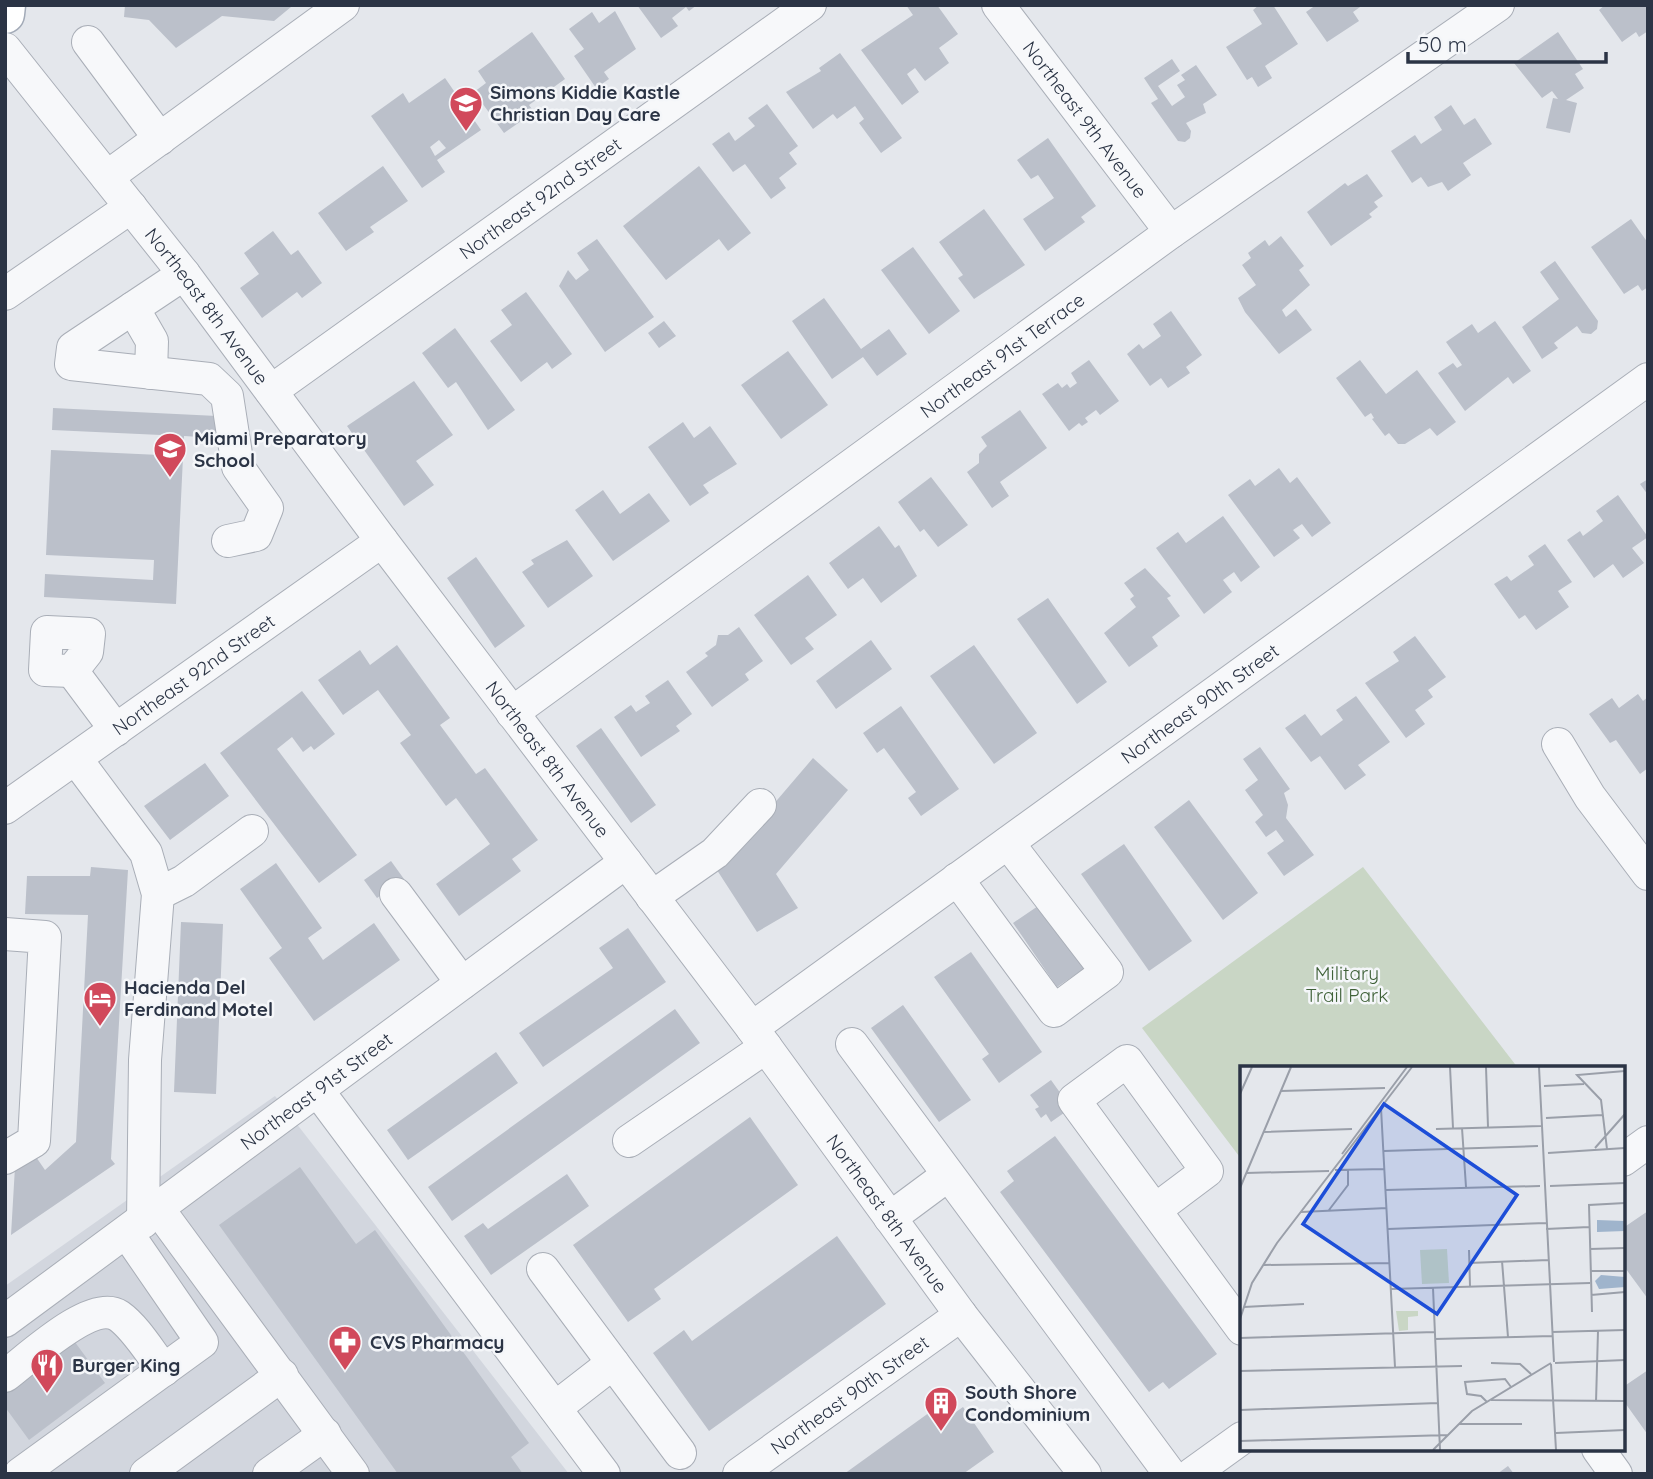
<svg xmlns="http://www.w3.org/2000/svg" width="1653" height="1479" font-family="Quicksand,sans-serif">
  <rect width="100%" height="100%" fill="#e4e7ec"/>
  <path fill="#d2d6de" d="M275 1096 569 1474H5V1286Z"/>
  <path fill="#c9d6c5" d="M1363 867 1518 1068H1242V1160L1142 1028Z"/>
  <path fill="#bbc0ca" fill-rule="evenodd" d="M125 5H289L291 7 274 21 222 16 176 48 149 20 124 17Z
    M637 5H697L689 11 686 7 672 18 678 26 661 38Z
    M906 5H937L958 34 939 48 949 63 925 81 915 68 907 74 919 92 902 105 861 50 913 15Z
    M1259 5H1273L1298 44 1265 66 1272 78 1258 87 1252 77 1247 80 1226 47 1262 24 1253 10Z
    M1316 5H1363L1353 12 1359 21 1327 42 1306 12Z
    M1605 5H1648V31L1639 37 1636 32 1622 42 1599 10Z
    M615 11 636 49 604 72 609 79 596 88 574 56 584 49 569 29 592 12 599 23Z
    M532 32 565 79 529 105 534 112 504 133 474 92 486 83 478 71Z
    M1558 32 1583 69 1575 74 1584 88 1566 100 1577 103 1570 133 1546 128 1553 98 1558 99 1552 91 1542 98 1514 63Z
    M840 53 902 138 881 153 859 123 864 119 855 106 837 119 833 114 813 129 786 92 821 71 819 68Z
    M1172 59 1180 71 1158 86 1172 106 1185 97 1177 85 1185 80 1181 75 1196 65 1217 95 1203 104 1206 113 1186 123 1191 131 1190 138 1185 142 1178 141 1151 103 1158 99 1144 78Z
    M445 78 481 130 437 160 445 172 422 188 371 116 403 93 409 103ZM439 140 446 148 435 156 430 147Z
    M767 104 798 146 789 153 797 164 779 178 786 188 771 199 745 164 733 172 712 144 729 132 735 141 755 126 748 118Z
    M1451 105 1464 125 1475 118 1492 144 1463 163 1471 175 1448 191 1442 182 1428 187 1421 177 1412 183 1391 151 1415 135 1421 144 1442 130 1434 117Z
    M1048 138 1096 206 1081 217 1085 222 1045 251 1023 219 1054 198 1038 175 1031 179 1017 160Z
    M383 166 408 201 370 227 374 232 346 251 318 213Z
    M699 166 751 233 728 251 719 239 666 280 623 226Z
    M1367 174 1383 196 1374 202 1378 207 1369 214 1372 217 1331 246 1307 212 1345 183 1348 186Z
    M984 209 1025 265 974 299 958 278 963 275 939 242Z
    M1631 219 1648 243V287L1642 291 1638 285 1624 294 1591 247Z
    M273 231 291 255 298 250 322 283 302 298 297 292 262 318 240 288 259 274 244 253Z
    M1281 236 1304 266 1299 270 1310 285 1282 310 1286 317 1296 309 1312 330 1279 354 1245 312 1238 298 1256 285 1242 265 1251 258 1248 253 1265 240 1269 246Z
    M597 239 654 317 605 352 559 286 568 270 576 280 589 270 577 253Z
    M913 247 960 311 929 334 881 270Z
    M1555 261 1598 321 1597 329 1591 334 1582 333 1577 326 1554 343 1558 348 1542 359 1522 327 1559 299 1540 272Z
    M526 292 572 354 552 369 547 362 521 382 490 341 512 325 501 310Z
    M824 298 861 349 889 329 907 354 877 376 863 357 832 379 792 321Z
    M1171 311 1202 355 1186 367 1190 373 1168 388 1161 378 1150 386 1127 354 1139 344 1143 349 1161 336 1153 324Z
    M664 321 676 336 659 348 648 333Z
    M1495 321 1531 371 1513 384 1508 377 1465 411 1438 373 1453 363 1457 368 1462 365 1446 342 1472 324 1478 333Z
    M455 328 515 410 488 430 456 382 448 388 422 353Z
    M788 351 828 405 781 439 741 385Z
    M1089 360 1119 401 1100 415 1096 410 1085 418 1088 422 1082 426 1079 423 1069 431 1042 394 1058 383 1062 388 1067 384 1070 388 1077 383 1071 373Z
    M1360 360 1386 394 1417 370 1456 422 1437 436 1430 428 1405 444H1398L1389 433 1385 436 1372 419 1374 418 1371 413 1365 417 1336 378Z
    M414 381 453 435 416 461 434 485 404 506 347 426Z
    M53 408 217 416 216 438 184 436 176 604 44 597 45 574 153 580 154 560 46 555 51 450 160 455 161 435 52 430Z
    M1020 410 1047 448 1000 482 1009 496 992 508 967 472 979 463V454L987 446 981 437Z
    M683 422 694 438 710 426 737 464 703 485 709 493 690 506 648 447Z
    M1279 468 1290 483 1297 477 1331 523 1312 537 1302 524 1293 530 1300 538 1274 557 1228 495 1250 479 1255 486Z
    M931 477 968 525 938 547 924 529 920 532 898 502Z
    M1648 479V495L1640 484Z
    M603 490 620 514 649 493 670 521 613 561 575 510Z
    M1618 495 1648 537 1632 548 1644 563 1623 578 1613 564 1594 578 1567 540 1580 531 1583 536 1603 521 1596 511Z
    M1223 516 1260 567 1241 582 1234 572 1223 580 1232 592 1204 614 1156 548 1178 532 1186 543Z
    M879 526 895 548 899 545 917 576 881 603 863 578 848 589 829 563Z
    M567 540 593 576 548 608 522 572 534 564 531 560Z
    M1545 544 1572 582 1558 591 1569 607 1536 630 1525 615 1519 619 1494 584 1507 576 1511 581 1534 565 1528 556Z
    M476 557 525 626 495 648 447 578Z
    M1145 568 1171 596 1167 598 1180 616 1152 637 1158 646 1129 667 1104 633 1136 607 1130 599 1134 596 1124 583Z
    M808 575 837 615 805 638 814 649 791 665 754 615Z
    M1048 598 1107 682 1077 704 1017 619Z
    M739 627 763 661 745 674 749 680 712 707 686 672 708 656 705 653 716 645 718 635H728Z
    M1415 636 1446 677 1428 690 1433 697 1415 710 1425 724 1406 738 1365 683 1399 661 1393 652Z
    M871 640 892 669 836 709 816 681Z
    M397 645 450 718 440 725 476 774 485 768 538 840 512 859 521 871 459 916 436 884 490 844 456 798 446 806 400 743 411 735 378 690 343 715 318 680 360 650 370 665Z
    M974 645 1037 733 994 764 930 676Z
    M668 680 692 714 676 726 680 731 641 757 614 717 631 705 636 712 650 703 645 696Z
    M302 691 335 734 314 750 311 746 303 752 292 737 277 749 357 855 319 883 220 753Z
    M1638 694 1643 701 1648 697V768L1640 774 1616 740 1610 743 1589 714 1612 698 1619 708Z
    M1356 696 1390 742 1358 765 1366 775 1345 790 1320 756 1311 762 1285 728 1305 714 1321 736 1343 720 1336 710Z
    M901 706 959 789 921 816 908 798 916 792 884 748 877 753 863 733Z
    M601 728 656 805 631 823 576 746Z
    M1260 747 1290 789 1284 793 1288 805 1286 818 1314 855 1284 876 1267 853 1284 841 1276 830 1266 837 1255 822 1263 815 1245 790 1258 780 1243 759Z
    M813 758 848 790 776 874 798 908 757 932 715 867 731 854Z
    M205 763 229 796 170 840 144 806Z
    M1189 800 1258 893 1223 920 1154 827Z
    M1124 844 1192 941 1149 971 1081 874Z
    M391 861 404 879 377 898 364 880Z
    M276 863 322 928 308 938 323 960 374 923 400 960 314 1021 269 958 282 948 240 889Z
    M91 867 128 870 111 1159 115 1164 11 1235 15 1167 34 1154 45 1170 76 1142 88 915 25 914 27 876H90Z
    M1041 904 1085 968 1057 987 1013 923Z
    M181 922 223 924 216 1094 174 1092Z
    M628 928 666 982 543 1067 519 1033 613 968 599 948Z
    M971 952 1042 1052 999 1083 982 1059 989 1054 934 977Z
    M903 1005 971 1100 939 1122 871 1028Z
    M675 1009 700 1043 452 1221 428 1187Z
    M496 1052 518 1083 408 1160 387 1130Z
    M1051 1080 1071 1108 1051 1122 1046 1114 1041 1118 1035 1109 1039 1107 1030 1095Z
    M750 1117 798 1185 654 1289 661 1299 628 1322 573 1245Z
    M1055 1136 1217 1354 1169 1389 1163 1382 1149 1392 1000 1192 1014 1181 1007 1171Z
    M300 1167 356 1244 375 1230 529 1443 511 1457 523 1474H398L219 1225Z
    M567 1174 589 1206 491 1275 464 1236 483 1223 488 1229Z
    M1648 1211V1299L1623 1265V1228Z
    M837 1236 886 1304 709 1431 653 1353 684 1330 692 1341Z
    M69 1334 105 1383 29 1440 5 1407V1381Z
    M1648 1370V1435L1623 1400V1387Z
    M944 1402 953 1414 963 1407 994 1452 963 1474H844Z
    M1508 1466 1514 1474H1497Z"/>
  <g fill="none" stroke-linecap="round" stroke-linejoin="round">
    <defs>
      <g id="minor">
        <path id="s1" d="M998 5 1171 232"/>
        <path d="M88 42 160 139"/>
        <path id="s2" d="M5 49 184 274 382 541 752 1028 961 1315 1085 1474"/>
        <path d="M107 177 343 5"/>
        <path d="M184 274 73 348 71 364 209 379 227 396 238 467 267 508 256 535 228 541"/>
        <path d="M5 294 131 207"/>
        <path d="M133 308 152 341 151 373"/>
        <path id="s3" d="M271 391 810 5"/>
        <path d="M47 632 89 634 87 652 72 671 45 670Z"/>
        <path d="M72 671 116 730"/>
        <path id="s4" d="M512 713 1171 232 1498 5"/>
        <path d="M1558 744 1590 797 1648 874"/>
        <path d="M76 759 146 853 158 894 145 1060 143 1222"/>
        <path id="s5" d="M5 808 382 541"/>
        <path d="M957 879 1054 1011 1107 972 1008 843"/>
        <path d="M158 894 184 881 252 831"/>
        <path d="M396 894 462 983"/>
        <path d="M652 897 715 853 760 805"/>
        <path d="M5 934 45 937 34 1141 5 1158"/>
        <path id="s6" d="M752 1028 1648 379"/>
        <path d="M852 1044 1170 1474"/>
        <path d="M318 1091 604 1474"/>
        <path d="M629 1141 766 1047"/>
        <path d="M1623 1160 1648 1142"/>
        <path d="M159 1210 353 1474"/>
        <path d="M1155 1210 1207 1171 1127 1061 1074 1100 1242 1329"/>
        <path d="M890 1218 948 1175"/>
        <path d="M543 1269 680 1453"/>
        <path id="s7" d="M5 1321 626 862"/>
        <path d="M5 1376C28 1359 92 1298 119 1316 136 1328 151 1354 164 1370"/>
        <path d="M555 1408 613 1363"/>
        <path d="M1598 1449 1616 1474"/>
        <path d="M20 1474 202 1342 127 1233"/>
        <path d="M146 1474 282 1375"/>
        <path d="M269 1474 325 1434"/>
        <path id="s8" d="M739 1474 961 1315"/>
        <path d="M1192 1474 1242 1438"/>
      </g>
      <path id="major" d="M5 14 6 5"/>
    </defs>
    <use href="#minor" stroke="#a9aeb7" stroke-width="34"/>
    <use href="#major" stroke="#a3abb8" stroke-width="41"/>
    <use href="#minor" stroke="#f7f8fa" stroke-width="32"/>
    <use href="#major" stroke="#fff" stroke-width="38"/>
  </g>
  <defs>
    <symbol id="school-pin" viewBox="-11 -11 22 30"><path d="M0 17L-7.5 6A9.5 9.5 0 1 1 7.5 6Z" fill="#d1495b" stroke="#f4f6f9"/><path d="M0-5L7-2L0 1L-7-2ZM-4 1L0 2.5L4 1V4Q0 6-4 4Z" fill="#fff"/></symbol>
    <symbol id="hotel-pin" viewBox="-11 -11 22 30"><path d="M0 17L-7.5 6A9.5 9.5 0 1 1 7.5 6Z" fill="#d1495b" stroke="#f4f6f9"/><path d="M-6-4.5h1.5V1H6V5H4.5V3h-9V5H-6ZM-4 0a1.8 1.8 0 1 1 3.6 0ZM.5 0V-2.5h3Q6-2.5 6 0Z" fill="#fff"/></symbol>
    <symbol id="pharmacy-pin" viewBox="-11 -11 22 30"><path d="M0 17L-7.5 6A9.5 9.5 0 1 1 7.5 6Z" fill="#d1495b" stroke="#f4f6f9"/><path d="M-2-6h4v4h4v4h-4v4h-4v-4h-4v-4h4Z" fill="#fff"/></symbol>
    <symbol id="restaurant-pin" viewBox="-11 -11 22 30"><path d="M0 17L-7.5 6A9.5 9.5 0 1 1 7.5 6Z" fill="#d1495b" stroke="#f4f6f9"/><path d="M-5-6h1v4h1v-4h1v4h1v-4h1v5L-1.5 .5V6h-2V.5L-5-1ZM5-6V6H3V1.5H1.5Q1.5-4 5-6Z" fill="#fff"/></symbol>
    <symbol id="building-pin" viewBox="-11 -11 22 30"><path d="M0 17L-7.5 6A9.5 9.5 0 1 1 7.5 6Z" fill="#d1495b" stroke="#f4f6f9"/><path d="M-4-6H4V6H1V3H-1V6H-4ZM-2.5-4.3h1.7v1.8h-1.7ZM.8-4.3h1.7v1.8H.8ZM-2.5-1h1.7V.8h-1.7ZM.8-1h1.7V.8H.8Z" fill="#fff"/></symbol>
  </defs>
  <g fill-rule="evenodd">
    <use href="#school-pin" x="447" y="84" width="38" height="52"/>
    <use href="#school-pin" x="151" y="430" width="38" height="52"/>
    <use href="#hotel-pin" x="81" y="979" width="38" height="52"/>
    <use href="#pharmacy-pin" x="326" y="1323" width="38" height="52"/>
    <use href="#restaurant-pin" x="28" y="1346" width="38" height="52"/>
    <use href="#building-pin" x="922" y="1384" width="38" height="52"/>
  </g>
  <g text-anchor="middle" dominant-baseline="central" stroke-width="5" stroke-linejoin="round" paint-order="stroke">
    <g font-size="19" font-weight="bold" fill="#2b3445" stroke="#f4f6f9" text-anchor="start">
      <text x="490" y="92">Simons Kiddie Kastle<tspan x="490" dy="22">Christian Day Care</tspan></text>
      <text x="194" y="438">Miami Preparatory<tspan x="194" dy="22">School</tspan></text>
      <text x="124" y="987">Hacienda Del<tspan x="124" dy="22">Ferdinand Motel</tspan></text>
      <text x="370" y="1342">CVS Pharmacy</text>
      <text x="72" y="1365">Burger King</text>
      <text x="965" y="1392">South Shore<tspan x="965" dy="22">Condominium</tspan></text>
    </g>
    <g font-size="19" fill="#2b3445" stroke="#f4f6f9">
      <text stroke="none"><textPath href="#s1" startOffset="144">Northeast 9th Avenue</textPath></text>
      <text stroke="none"><textPath href="#s3" startOffset="331">Northeast 92nd Street</textPath></text>
      <text stroke="none"><textPath href="#s2" startOffset="327">Northeast 8th Avenue</textPath></text>
      <text stroke="none"><textPath href="#s4" startOffset="607">Northeast 91st Terrace</textPath></text>
      <text stroke="none"><textPath href="#s5" startOffset="231">Northeast 92nd Street</textPath></text>
      <text stroke="none"><textPath href="#s6" startOffset="553">Northeast 90th Street</textPath></text>
      <text stroke="none"><textPath href="#s2" startOffset="894">Northeast 8th Avenue</textPath></text>
      <text stroke="none"><textPath href="#s7" startOffset="387">Northeast 91st Street</textPath></text>
      <text stroke="none"><textPath href="#s2" startOffset="1461">Northeast 8th Avenue</textPath></text>
      <text stroke="none"><textPath href="#s8" startOffset="136">Northeast 90th Street</textPath></text>
    </g>
    <g font-size="19" fill="#3f6138" stroke="#f4f6f9">
      <text x="1347" y="973">Military<tspan x="1347" dy="22">Trail Park</tspan></text>
    </g>
  </g>
  <g transform="translate(1240 1066)">
    <rect width="385" height="385" fill="#e4e7ec"/>
    <path d="M207 183 209 217 182 218 180 184ZM156 245H178V250L168 251V264L159 265Z" fill="#c9d6c5"/>
    <path d="M357 154 385 155V165L357 166ZM361 209 385 211V221L359 223 355 215Z" fill="#9fb4cc"/>
    <path fill="none" stroke="#9a9fa9" stroke-width="2" d="M210 1 213 62M246 1 248 61M299 1 314 296M304 20 344 18M41 25 145 22M0 28 12 1M141 42 155 301M306 52 362 49M222 62 226 121M196 63 301 60M23 66 112 63M355 82 385 48M367 83 361 34 337 9 385 5M144 85 298 80M308 87 385 82M102 88 167 1M95 104 145 103M6 107 89 105M310 120 385 117M0 122 51 1M146 124 300 120M89 144 108 119V104M61 146 147 142M148 163 306 157M306 163 349 161M350 183 385 182M229 184 230 220M262 195 268 271M229 197 308 194M24 199 150 197M350 205H385M193 222 200 384M151 223 350 217M351 229 385 226M4 241 64 238M352 246 349 139 385 137M0 253 12 217 37 177 172 1M312 266 385 264M0 272 195 266M195 273 312 270M251 297 280 298 291 308M315 297 385 294M311 298 316 384M0 305 222 300M251 334 385 335M247 336 241 330 227 328 225 316 265 313 271 321M356 336 358 265M0 344 198 337M219 358H282M316 367 385 364M0 375 208 369M193 384 232 345 311 297"/>
    <path fill="#1d4ed8" fill-opacity="0.15" stroke="#1d4ed8" stroke-width="3.5" d="M144 38 277 129 197 248 63 158Z"/>
    <rect width="385" height="385" fill="none" stroke="#2b3445" stroke-width="3.5"/>
  </g>
  <rect width="1653" height="1479" fill="none" stroke="#2b3445" stroke-width="14"/>
  <path d="M1408 52v10h198v-10" fill="none" stroke="#2b3445" stroke-width="3.5"/>
  <text x="1418" y="52" font-size="21" fill="#2b3445" stroke="#f4f6f9" stroke-width="5" paint-order="stroke">50 m</text>
</svg>
